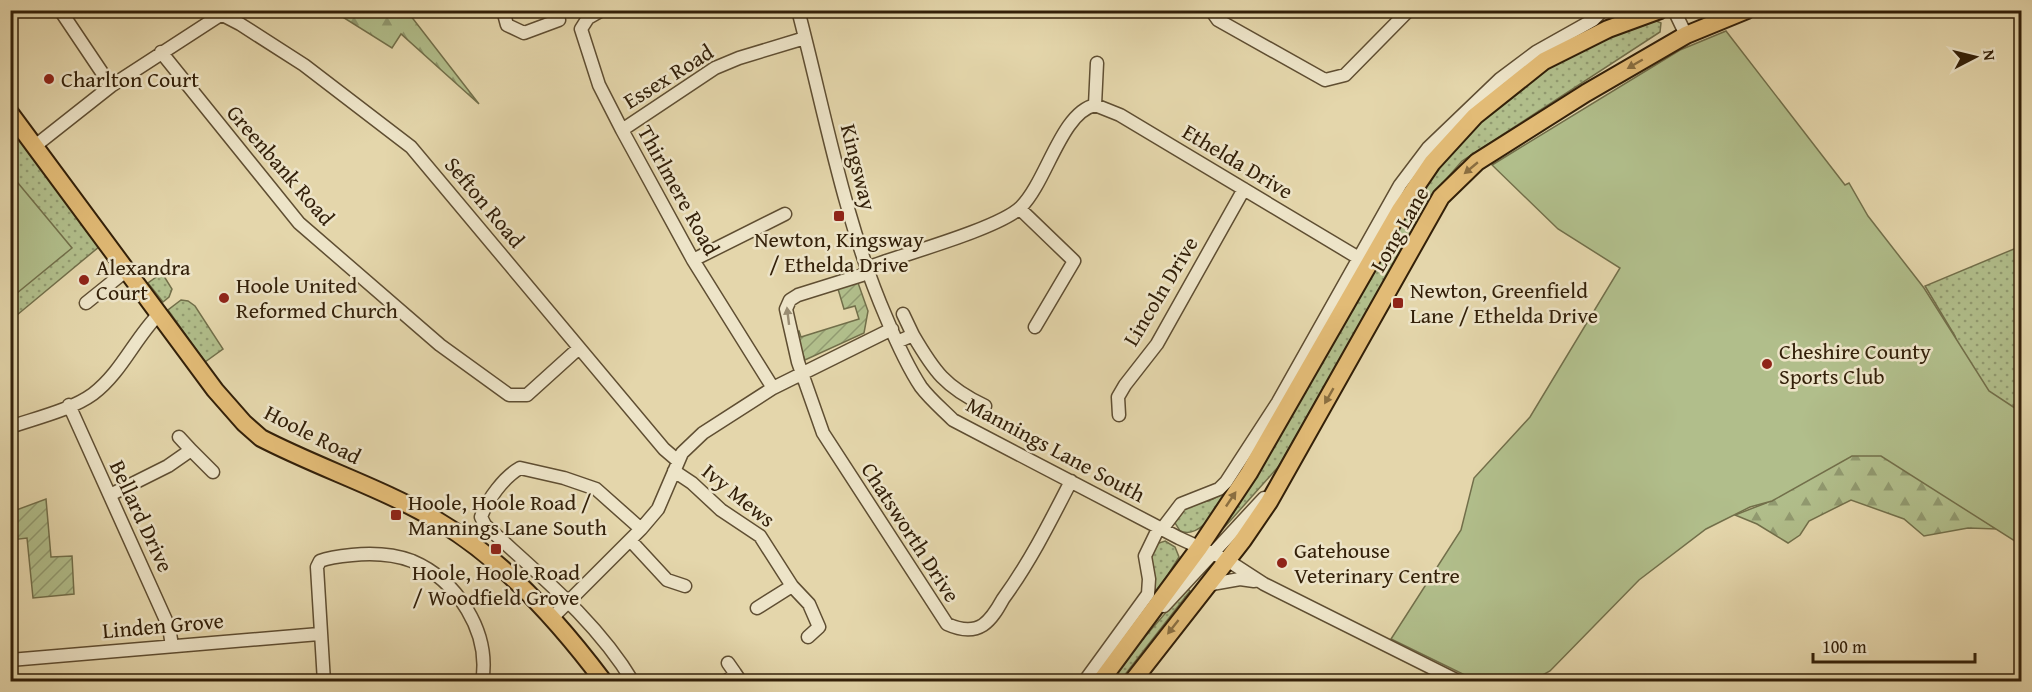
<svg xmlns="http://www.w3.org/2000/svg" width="2032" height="692" font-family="'Gentium Book Plus',serif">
  <defs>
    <pattern id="grass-dots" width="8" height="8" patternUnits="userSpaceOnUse" patternTransform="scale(1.5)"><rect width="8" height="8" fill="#b1be8b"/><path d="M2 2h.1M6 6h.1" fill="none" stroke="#919a70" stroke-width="1.8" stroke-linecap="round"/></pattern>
    <pattern id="forest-firs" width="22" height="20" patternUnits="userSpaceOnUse" patternTransform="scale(1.5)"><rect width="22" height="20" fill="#b1be8b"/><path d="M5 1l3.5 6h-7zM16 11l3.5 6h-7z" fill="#919a70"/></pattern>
    <pattern id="garden-furrows" width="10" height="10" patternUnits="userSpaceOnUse" patternTransform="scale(1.5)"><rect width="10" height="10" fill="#b1be8b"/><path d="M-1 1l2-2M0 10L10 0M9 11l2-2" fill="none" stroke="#919a70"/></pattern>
  </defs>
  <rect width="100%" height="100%" fill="#e4d6ab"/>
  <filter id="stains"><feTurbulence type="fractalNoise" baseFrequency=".00333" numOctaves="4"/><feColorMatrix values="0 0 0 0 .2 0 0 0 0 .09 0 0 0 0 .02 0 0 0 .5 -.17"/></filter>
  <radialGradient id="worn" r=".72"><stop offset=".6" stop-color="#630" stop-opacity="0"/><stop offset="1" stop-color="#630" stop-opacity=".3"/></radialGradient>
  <path fill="url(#grass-dots)" stroke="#726f4a" stroke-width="1.5" d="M1654 20 1661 23 1660 32 1462 161 1434 193 1279 466 1222 530 1396 225 1443 158 1518 86 1593 42Z
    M10 103 19 112 100 246 11 320Z
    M2021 246V545L1955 336 1925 286Z
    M162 273 172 289 169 297 163 302 148 283Z
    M181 300 188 301 195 306 223 349 205 362 168 310Z
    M1228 486 1230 488C1218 504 1203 540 1180 531L1175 523C1180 504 1198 505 1213 499 1219 496 1224 491 1228 486Z
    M1165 541 1175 547 1179 557 1156 594 1150 559 1156 544Z
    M1187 588 1190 591 1120 681 1106 682Z"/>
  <path fill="url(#forest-firs)" stroke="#726f4a" stroke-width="1.5" d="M333 11H407L479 104 401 34 392 48Z
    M1874 446 1996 529 1968 528 1924 536 1904 519 1851 500 1809 521 1800 535 1788 543 1757 524 1735 515 1766 503 1837 462Z"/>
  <path fill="url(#garden-furrows)" stroke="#726f4a" stroke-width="1.5" d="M857 280 868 311 864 333 805 360 795 333 799 331 801 337 859 319 855 306 844 309 838 289Z
    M46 499 51 557 72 556 74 594 33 598 27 538 11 540V512Z"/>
  <path fill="#b1be8b" stroke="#726f4a" stroke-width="1.5" d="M1726 31 1845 185 1849 183 1868 216 1924 288 1989 391 2021 412V545L1881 456H1852L1772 501 1750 507 1706 529 1639 580 1550 671 1532 681H1477L1391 639 1461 530 1474 478 1530 417 1620 268 1558 229 1492 165 1680 50Z
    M13 177 72 248 11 298 10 179Z"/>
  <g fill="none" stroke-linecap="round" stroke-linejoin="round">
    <defs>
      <path id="minor" d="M60 10 111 86
        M213 10 240 24 304 65 411 147 664 449 678 461
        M503 10 507 25 524 33 559 20 550 10
        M602 10 588 18 581 29 599 85 622 130 693 260 773 388
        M798 10C825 113 844 220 886 317 896 341 907 366 921 387 930 399 942 409 953 420L1179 538 1227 560 1264 584 1460 682
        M1211 10 1218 20 1325 80 1345 75 1409 10
        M1674 10 1686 35
        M161 52 299 223 440 345 509 395H527L579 348
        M1095 105 1120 115 1357 257
        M622 130 715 68 739 58 805 38
        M35 146 111 86 225 12
        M1020 209 1074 261 1035 327
        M693 260 785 214
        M86 303 127 270
        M903 314 913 335
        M897 342 913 335C934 371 945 387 985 406
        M69 405 169 627 172 646
        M1119 415 1118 397 1125 385 1157 344 1244 189
        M10 427C36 418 71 410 93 394 121 373 135 338 159 314
        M191 450 213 472
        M674 471 692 483 721 510 760 536 792 586 809 604 819 627 808 637
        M1071 481C1050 522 1030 562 1003 599 998 608 992 619 983 625 972 632 958 629 947 624L823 433 798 362 786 309 790 300 798 295 862 275 872 266C905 254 1000 228 1021 207 1047 181 1061 113 1095 105L1097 63
        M110 495 168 466 191 450 179 437
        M641 529 658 509 682 453 703 433 773 388 892 329
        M1162 529 1181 504 1219 489 1226 482 1278 402 1400 185 1428 148 1500 79 1536 52 1593 20 1603 10
        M630 540 667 580 685 586
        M1206 585 1240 579 1254 581
        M1164 606 1264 498
        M757 608 792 586
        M552 618 641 529 596 489 564 478 520 468C504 477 487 500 481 517L485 525C537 573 596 620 633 682
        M10 660 319 634
        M728 663 735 673
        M324 682 317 567 320 561C330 557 341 556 352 555 372 553 393 554 412 561 457 580 491 632 482 682
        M726 682 735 673 741 682
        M1084 682 1148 594 1149 579 1145 556 1159 527"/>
      <path id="highway" d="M10 113 215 390 244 423 261 438C319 468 382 488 438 521 503 559 559 622 604 682
        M1100 682 1199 548 1249 473 1400 210 1432 163 1475 116 1544 61 1608 29 1660 10
        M1132 682 1243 540 1269 502 1441 197 1477 162 1586 93 1686 35 1747 10"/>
    </defs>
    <use href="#minor" stroke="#5f4e32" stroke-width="15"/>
    <use href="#highway" stroke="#332009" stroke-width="20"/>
    <use href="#minor" stroke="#ede4c8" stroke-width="12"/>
    <use href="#highway" stroke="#e2bb76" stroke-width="16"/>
  </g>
  <defs><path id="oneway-solid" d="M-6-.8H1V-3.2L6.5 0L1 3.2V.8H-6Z" transform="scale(1.5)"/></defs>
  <g fill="#8a6e40">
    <use href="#oneway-solid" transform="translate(1635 64) rotate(150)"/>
    <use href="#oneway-solid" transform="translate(1471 168) rotate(140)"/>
    <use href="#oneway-solid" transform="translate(1329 396) rotate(120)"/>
    <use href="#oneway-solid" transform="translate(1231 499) rotate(-56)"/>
    <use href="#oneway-solid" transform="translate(1173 627) rotate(128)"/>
  </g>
  <use fill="#998c72" href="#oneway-solid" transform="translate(788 316) rotate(-97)"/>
  <g fill="#8f2418" stroke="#ede4c8" stroke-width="2">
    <circle cx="49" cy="79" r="6"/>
    <rect x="833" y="210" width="12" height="12" rx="3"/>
    <circle cx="84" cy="280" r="6"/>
    <circle cx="224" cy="298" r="6"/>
    <rect x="1392" y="297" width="12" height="12" rx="3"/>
    <circle cx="1767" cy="364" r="6"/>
    <rect x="390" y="509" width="12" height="12" rx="3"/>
    <rect x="490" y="543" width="12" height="12" rx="3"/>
    <circle cx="1282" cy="563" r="6"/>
  </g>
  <g text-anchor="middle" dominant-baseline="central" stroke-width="5" stroke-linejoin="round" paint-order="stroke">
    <g font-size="22" fill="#332009" stroke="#ede4c8">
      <text transform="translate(668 76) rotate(-32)">Essex Road</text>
      <text transform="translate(1238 161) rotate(31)">Ethelda Drive</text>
      <text transform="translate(281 165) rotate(49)">Greenbank Road</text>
      <text transform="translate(859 167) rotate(76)">Kingsway</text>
      <text transform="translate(679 190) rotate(61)">Thirlmere Road</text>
      <text transform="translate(485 202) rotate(50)">Sefton Road</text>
      <text transform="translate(1399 229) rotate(-60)">Long Lane</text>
      <text transform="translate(1160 291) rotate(-59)">Lincoln Drive</text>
      <text transform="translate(313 434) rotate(27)">Hoole Road</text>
      <text transform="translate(1056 449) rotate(28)">Mannings Lane South</text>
      <text transform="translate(739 495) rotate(39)">Ivy Mews</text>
      <text transform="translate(142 516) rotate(65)">Bellard Drive</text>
      <text transform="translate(911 532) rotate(57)">Chatsworth Drive</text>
      <text transform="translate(163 625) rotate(-5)">Linden Grove</text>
    </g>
    <g font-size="22" fill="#332009" stroke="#ede4c8" text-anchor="start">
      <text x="61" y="79">Charlton Court</text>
      <text x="839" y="239" text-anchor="middle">Newton, Kingsway<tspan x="839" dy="25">/ Ethelda Drive</tspan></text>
      <text x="96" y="267">Alexandra<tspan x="96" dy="25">Court</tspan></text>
      <text x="236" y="285">Hoole United<tspan x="236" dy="25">Reformed Church</tspan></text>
      <text x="1410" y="290">Newton, Greenfield<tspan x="1410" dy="25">Lane / Ethelda Drive</tspan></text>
      <text x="1779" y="351">Cheshire County<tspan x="1779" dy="25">Sports Club</tspan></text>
      <text x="408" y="502">Hoole, Hoole Road /<tspan x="408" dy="25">Mannings Lane South</tspan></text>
      <text x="1294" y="550">Gatehouse<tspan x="1294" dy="25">Veterinary Centre</tspan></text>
      <text x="496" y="572" text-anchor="middle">Hoole, Hoole Road<tspan x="496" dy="25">/ Woodfield Grove</tspan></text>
    </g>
  </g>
  <rect width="2032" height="692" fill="none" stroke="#e4d6ab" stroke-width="36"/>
  <rect x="12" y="12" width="2008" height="668" fill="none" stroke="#332009" stroke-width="3"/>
  <rect x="18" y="18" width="1996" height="656" fill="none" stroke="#332009" stroke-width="1.5"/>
  <g transform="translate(1975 57) rotate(83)" stroke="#ede4c8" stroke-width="4.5" paint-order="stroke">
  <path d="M0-4.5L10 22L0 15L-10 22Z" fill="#332009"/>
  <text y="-9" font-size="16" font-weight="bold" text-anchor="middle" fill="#332009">N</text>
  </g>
  <path d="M1813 653v9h162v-9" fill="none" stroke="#332009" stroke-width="3"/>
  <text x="1822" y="653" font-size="18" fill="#332009" stroke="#ede4c8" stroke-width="4.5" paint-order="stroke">100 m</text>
  <rect width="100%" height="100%" filter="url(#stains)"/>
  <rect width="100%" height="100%" fill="url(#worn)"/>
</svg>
